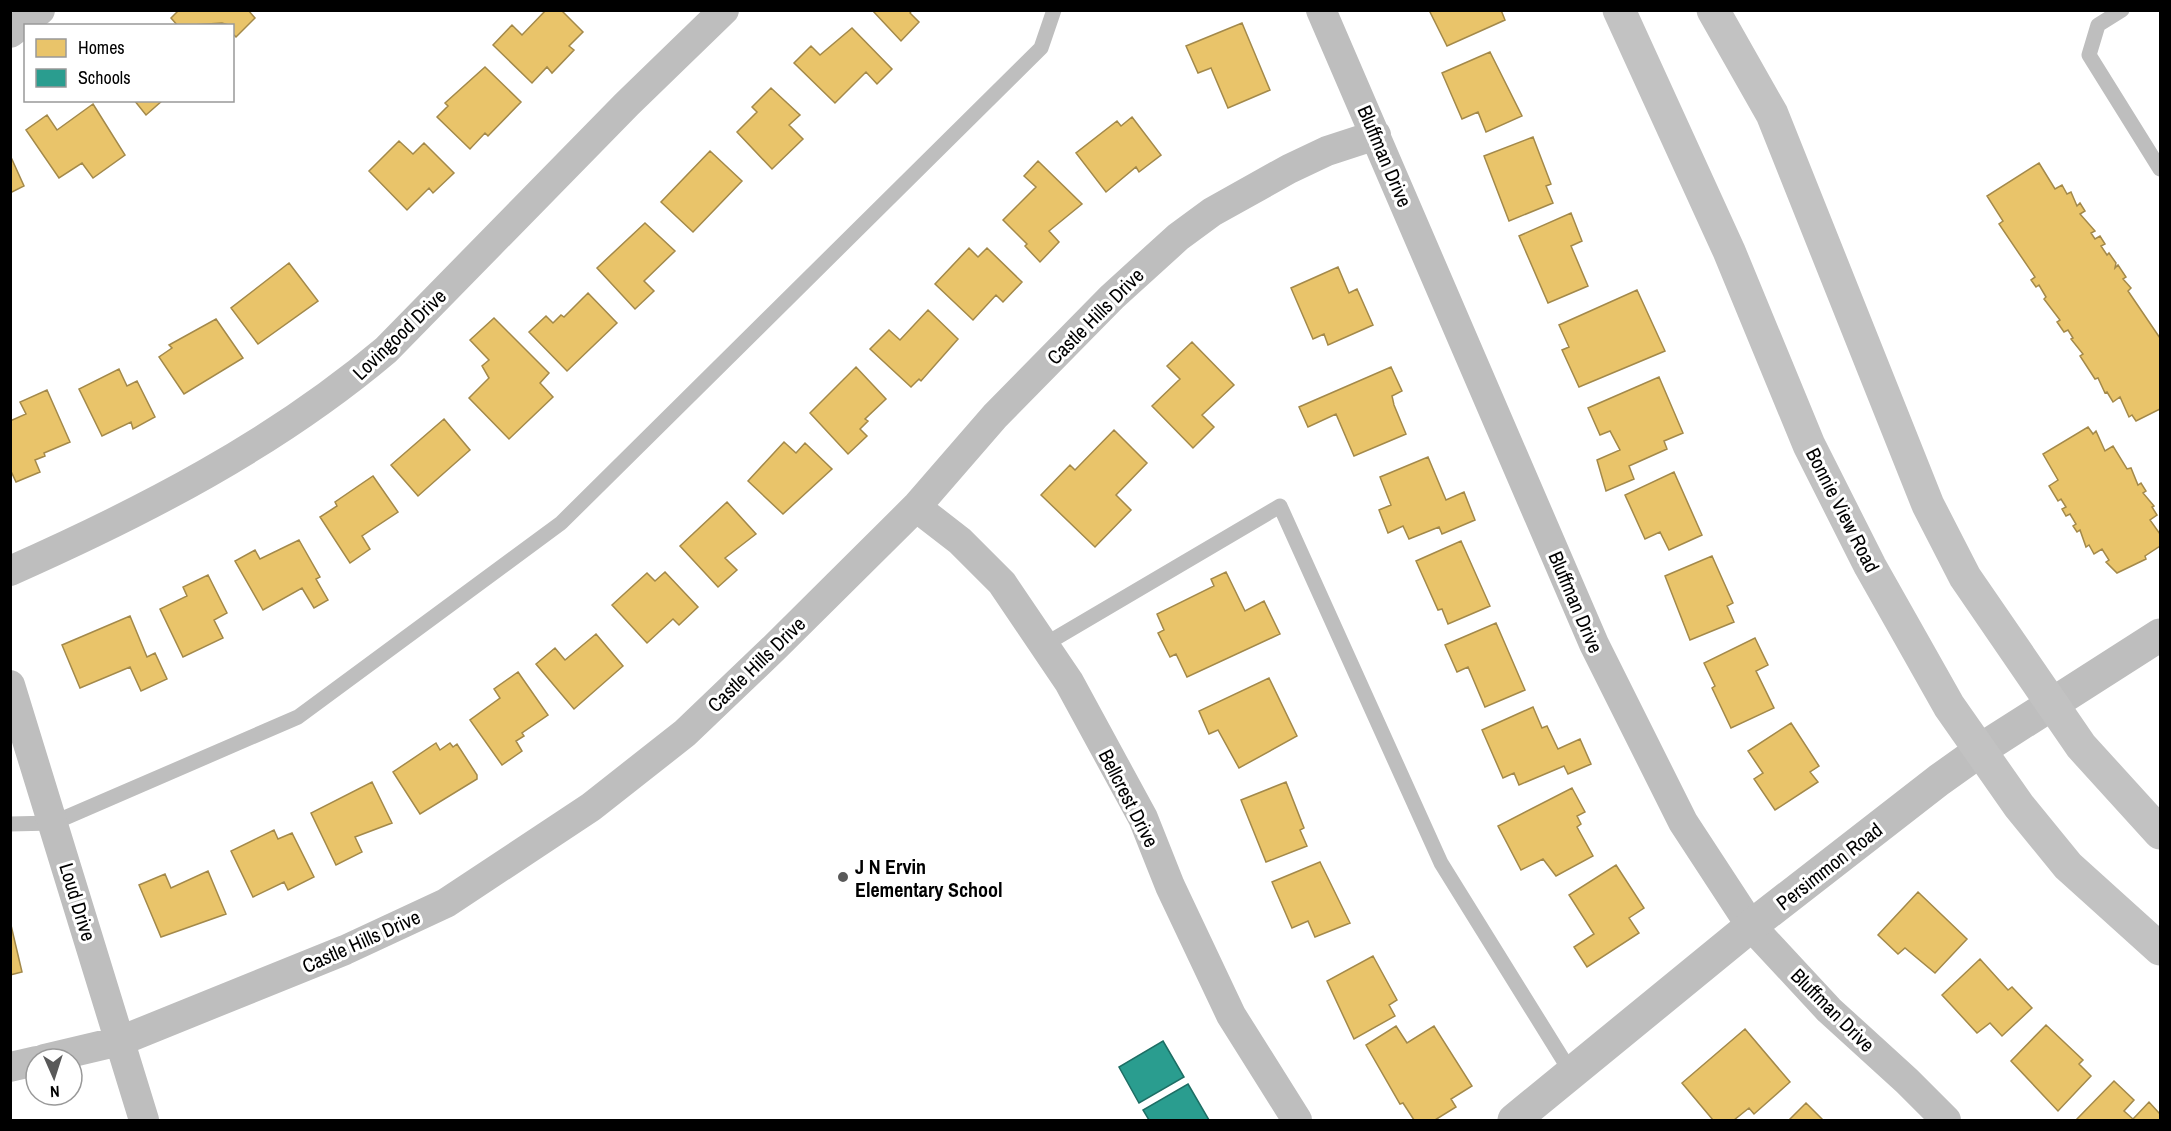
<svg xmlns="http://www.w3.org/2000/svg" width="2171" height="1131" font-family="'Archivo Narrow',sans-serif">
  <rect width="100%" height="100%" fill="#fff"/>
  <path fill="#e9c46a" stroke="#a3894a" stroke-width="1.5" d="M179 10H248L255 18 236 37 232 33V26L222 23 178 26 171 18Z
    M546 10H561L583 32 569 46 574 50 552 73 547 67 532 83 493 45 512 25 522 35Z
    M872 10H912L910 13 919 22 901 41Z
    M1429 10H1501L1505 20 1447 46Z
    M1242 23 1270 90 1228 108 1211 68 1198 73 1186 46Z
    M852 28 892 69 877 84 866 72 835 103 794 63 811 46 820 55Z
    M1490 52 1522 116 1486 132 1478 112 1462 119 1442 73Z
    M485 67 521 102 488 136 485 133 470 149 437 117 448 106 445 103Z
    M771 88 800 115 789 125 803 139 772 169 737 132 757 112 752 107Z
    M134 100H163L146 115Z
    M93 104 125 155 93 178 82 163 59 178 26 130 47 115 57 130Z
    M1132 117 1161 155 1139 172 1136 167 1106 192 1076 153 1117 121 1121 126Z
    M1533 137 1551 184 1546 186 1553 203 1509 221 1484 156Z
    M399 141 413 154 424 143 454 173 433 193 429 188 407 210 369 171Z
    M710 151 742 181 693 232 661 202Z
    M10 155 24 186 10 193Z
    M1038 161 1082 204 1049 231 1059 242 1040 262 1025 246 1027 244 1003 220 1036 187 1024 176Z
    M2039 163 2055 189 2062 185 2067 194 2071 192 2077 206 2080 203 2085 211 2080 214 2095 231 2091 233 2095 239 2100 236 2105 244 2101 246 2107 255 2109 253 2116 263 2115 268 2118 265 2126 277 2123 279 2131 288 2128 291 2160 338V409L2136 421 2132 415 2129 417 2120 397 2113 402 2107 392 2105 393 2098 378 2095 379 2080 356 2083 354 2071 339 2073 338 2068 330 2064 332 2057 322 2060 320 2044 299 2046 297 2039 285 2036 287 2031 280 2035 277 1999 224 2003 221 1987 196Z
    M1571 213 1582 241 1571 246 1588 286 1548 303 1519 236Z
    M645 223 675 251 644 281 654 291 635 309 597 268Z
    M969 248 978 257 987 248 1022 282 1003 302 996 295 973 320 935 284Z
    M289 263 318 301 258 344 231 308Z
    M1338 267 1349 293 1357 289 1373 325 1328 345 1324 334 1313 339 1291 288Z
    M1637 290 1665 351 1579 387 1562 350 1569 347 1559 325Z
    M588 293 617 323 567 371 529 332 546 316 553 323 561 315 564 317Z
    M928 310 958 339 921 381 919 379 911 387 870 349 889 330 900 340Z
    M494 318 549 373 540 383 553 397 509 439 469 398 489 378 482 366 489 360 470 340Z
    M216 319 243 358 184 394 159 357 172 348 169 345Z
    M1192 342 1234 385 1202 415 1214 427 1193 448 1152 406 1180 379 1167 366Z
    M856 367 886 399 865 419 868 421 860 429 867 436 848 454 810 413Z
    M1391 367 1402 391 1392 396 1394 405 1406 434 1354 456 1336 414 1308 427 1299 407Z
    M119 369 127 386 137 381 155 417 133 429 131 422 102 436 79 389Z
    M1659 377 1683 433 1664 441 1667 449 1629 466 1634 479 1606 491 1597 460 1620 450 1610 431 1600 435 1588 408Z
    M47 390 70 442 44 453 45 456 35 460 40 472 16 482 10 469V421L26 414 20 402Z
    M444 419 470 450 418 496 391 465Z
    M2088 427 2093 434 2096 431 2105 451 2113 446 2127 469 2131 468 2138 485 2141 483 2146 491 2143 493 2154 506 2152 507 2157 515 2150 520 2160 534V546L2145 556 2146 559 2117 573 2106 562 2109 560 2102 549 2094 554 2089 545 2086 547 2080 530 2077 532 2073 526 2076 524 2070 514 2066 516 2062 509 2066 507 2061 499 2058 501 2049 486 2058 480 2043 454Z
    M1114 430 1147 463 1116 495 1131 510 1095 547 1041 495 1070 465 1075 470Z
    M784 442 796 453 805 443 832 469 783 514 748 481Z
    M1428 457 1446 500 1464 492 1475 520 1442 534 1439 527 1409 539 1403 526 1388 533 1379 510 1391 505 1380 477Z
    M1674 472 1702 535 1669 550 1660 532 1645 539 1625 495Z
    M373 476 398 512 362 536 370 549 350 563 320 517 337 506 335 502Z
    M727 502 756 534 725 558 737 570 718 587 680 546Z
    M299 540 320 577 316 579 328 600 314 608 302 588 263 610 235 561 255 550 260 559Z
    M1461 541 1490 606 1448 624 1442 609 1438 610 1416 561Z
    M1712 556 1733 603 1727 606 1734 622 1690 640 1665 576Z
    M665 572 698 607 679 625 673 619 647 643 612 605 647 573 655 581Z
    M1226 572 1245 611 1264 601 1280 634 1187 677 1176 654 1170 657 1158 633 1164 630 1157 614 1214 586 1211 579Z
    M208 575 227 613 214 620 223 638 183 657 160 609 187 596 183 587Z
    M130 616 147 657 155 653 167 679 141 691 130 667 80 688 62 645Z
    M1496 623 1525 690 1485 707 1468 667 1457 672 1445 645Z
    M596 634 623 666 574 709 536 664 555 648 565 660Z
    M1755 638 1768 665 1756 671 1774 708 1731 728 1712 688 1715 686 1704 663Z
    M518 672 548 715 522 733 524 736 516 741 522 751 502 765 470 720 500 698 494 689Z
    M1269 678 1297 736 1239 768 1218 730 1209 734 1199 711Z
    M1533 707 1542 728 1547 726 1558 749 1580 739 1591 764 1568 774 1564 766 1519 785 1514 773 1503 778 1482 730Z
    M1791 723 1819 766 1810 772 1818 782 1775 810 1754 779 1763 773 1748 751Z
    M436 743 440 750 450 743 453 747 457 744 477 775V779L420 814 393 772Z
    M372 782 392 823 355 837 362 852 336 865 311 813Z
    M1286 782 1304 828 1300 830 1307 846 1266 862 1241 800Z
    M1572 788 1585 812 1577 816 1581 824 1577 827 1593 856 1556 876 1543 859 1521 870 1498 826Z
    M274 830 278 839 292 833 314 877 288 890 284 882 253 897 231 851Z
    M1320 862 1350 923 1315 937 1308 921 1292 928 1272 882Z
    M1616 865 1644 908 1629 918 1639 933 1587 967 1574 947 1594 934 1569 895Z
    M208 871 226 914 161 937 139 885 165 874 171 888Z
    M1918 892 1967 939 1935 973 1905 948 1898 954 1878 935Z
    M10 921 22 972 10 975Z
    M1373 956 1397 1000 1389 1005 1395 1016 1354 1039 1327 981Z
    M1980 959 2008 990 2012 987 2032 1008 2002 1036 1990 1023 1977 1033 1942 995Z
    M2046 1025 2083 1060 2079 1064 2091 1076 2058 1111 2011 1061Z
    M1396 1026 1407 1043 1434 1026 1472 1086 1451 1099 1456 1107 1435 1120H1414L1403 1103 1400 1104 1366 1045Z
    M1745 1029 1790 1082 1754 1114 1749 1108 1734 1120H1713L1682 1083Z
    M2114 1081 2134 1100 2124 1111 2133 1119 2149 1102 2160 1114V1120H2076Z
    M1806 1103 1823 1120H1789Z"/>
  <path fill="#2a9d8f" stroke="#1d6e64" stroke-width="1.5" d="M1163 1041 1184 1077 1139 1103 1119 1067Z
    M1188 1084 1209 1120H1149L1143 1110Z"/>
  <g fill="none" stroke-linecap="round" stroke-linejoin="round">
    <path stroke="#bebebe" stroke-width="15" d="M2122 10 2098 25 2089 55 2160 169
      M1044 645 1280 506 1441 863 1572 1074
      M10 824 53 823 298 717 561 523 1041 48 1054 10"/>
    <path stroke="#bebebe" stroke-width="30" d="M1321 10 1594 644 1683 822 1751 926 1829 1010 1907 1081 1946 1120
      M10 33 40 10
      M916 507 960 541 1002 583 1069 682 1143 818 1170 886 1231 1015 1297 1120
      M10 571C143 512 275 444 386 350L627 104 724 10
      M10 685 144 1120
      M44 1059 120 1041 345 950 446 903 591 807 685 733 775 647 916 507 995 416 1112 297 1178 237 1212 212 1289 169 1327 151 1376 135
      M10 1067 36 1061"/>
    <path stroke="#bebebe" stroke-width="33" d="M1514 1120 1751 926 1939 780 1991 743 2160 635"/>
    <path stroke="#c2c2c2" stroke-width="33" d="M1619 10 1729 251 1809 445 1870 566 1949 706 2019 806 2068 866 2160 949
      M1713 10 1772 114 1928 505 1965 577 2081 746 2160 833"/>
  </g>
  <circle fill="#595959" stroke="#fff" stroke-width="2" cx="843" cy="877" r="6"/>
  <g text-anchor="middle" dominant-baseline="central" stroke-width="6" stroke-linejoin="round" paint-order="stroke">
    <g font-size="20" fill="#000" stroke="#fff">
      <text transform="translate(1385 156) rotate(67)">Bluffman Drive</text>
      <text transform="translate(1095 316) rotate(-45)">Castle Hills Drive</text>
      <text transform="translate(399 334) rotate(-44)">Lovingood Drive</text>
      <text transform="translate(1843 510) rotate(63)">Bonnie View Road</text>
      <text transform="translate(1576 602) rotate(67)">Bluffman Drive</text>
      <text transform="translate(756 664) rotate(-44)">Castle Hills Drive</text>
      <text transform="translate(1129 798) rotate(63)">Bellcrest Drive</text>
      <text transform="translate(1829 866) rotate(-38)">Persimmon Road</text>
      <text transform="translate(78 902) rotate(73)">Loud Drive</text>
      <text transform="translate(361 941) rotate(-24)">Castle Hills Drive</text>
      <text transform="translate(1833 1010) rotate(45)">Bluffman Drive</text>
    </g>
    <g font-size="20" font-weight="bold" fill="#000" stroke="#fff" text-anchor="start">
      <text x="855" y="866">J N Ervin<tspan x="855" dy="23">Elementary School</tspan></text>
    </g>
  </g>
  <rect width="2171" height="1131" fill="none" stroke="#000000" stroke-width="24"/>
  <rect x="24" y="24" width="210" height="78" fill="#ffffff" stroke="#999999" stroke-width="1.5"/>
  <rect x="36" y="39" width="30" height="18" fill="#e9c46a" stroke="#999999" stroke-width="1.5"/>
  <text x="78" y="54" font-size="18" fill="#000000">Homes</text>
  <rect x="36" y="69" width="30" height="18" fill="#2a9d8f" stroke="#999999" stroke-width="1.5"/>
  <text x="78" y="84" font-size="18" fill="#000000">Schools</text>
  <g transform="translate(54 1077) rotate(177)"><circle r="28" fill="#ffffff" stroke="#999999" stroke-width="1.5"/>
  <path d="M0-4.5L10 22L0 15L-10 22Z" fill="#595959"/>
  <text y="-9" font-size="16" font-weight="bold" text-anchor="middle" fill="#000000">N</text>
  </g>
</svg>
